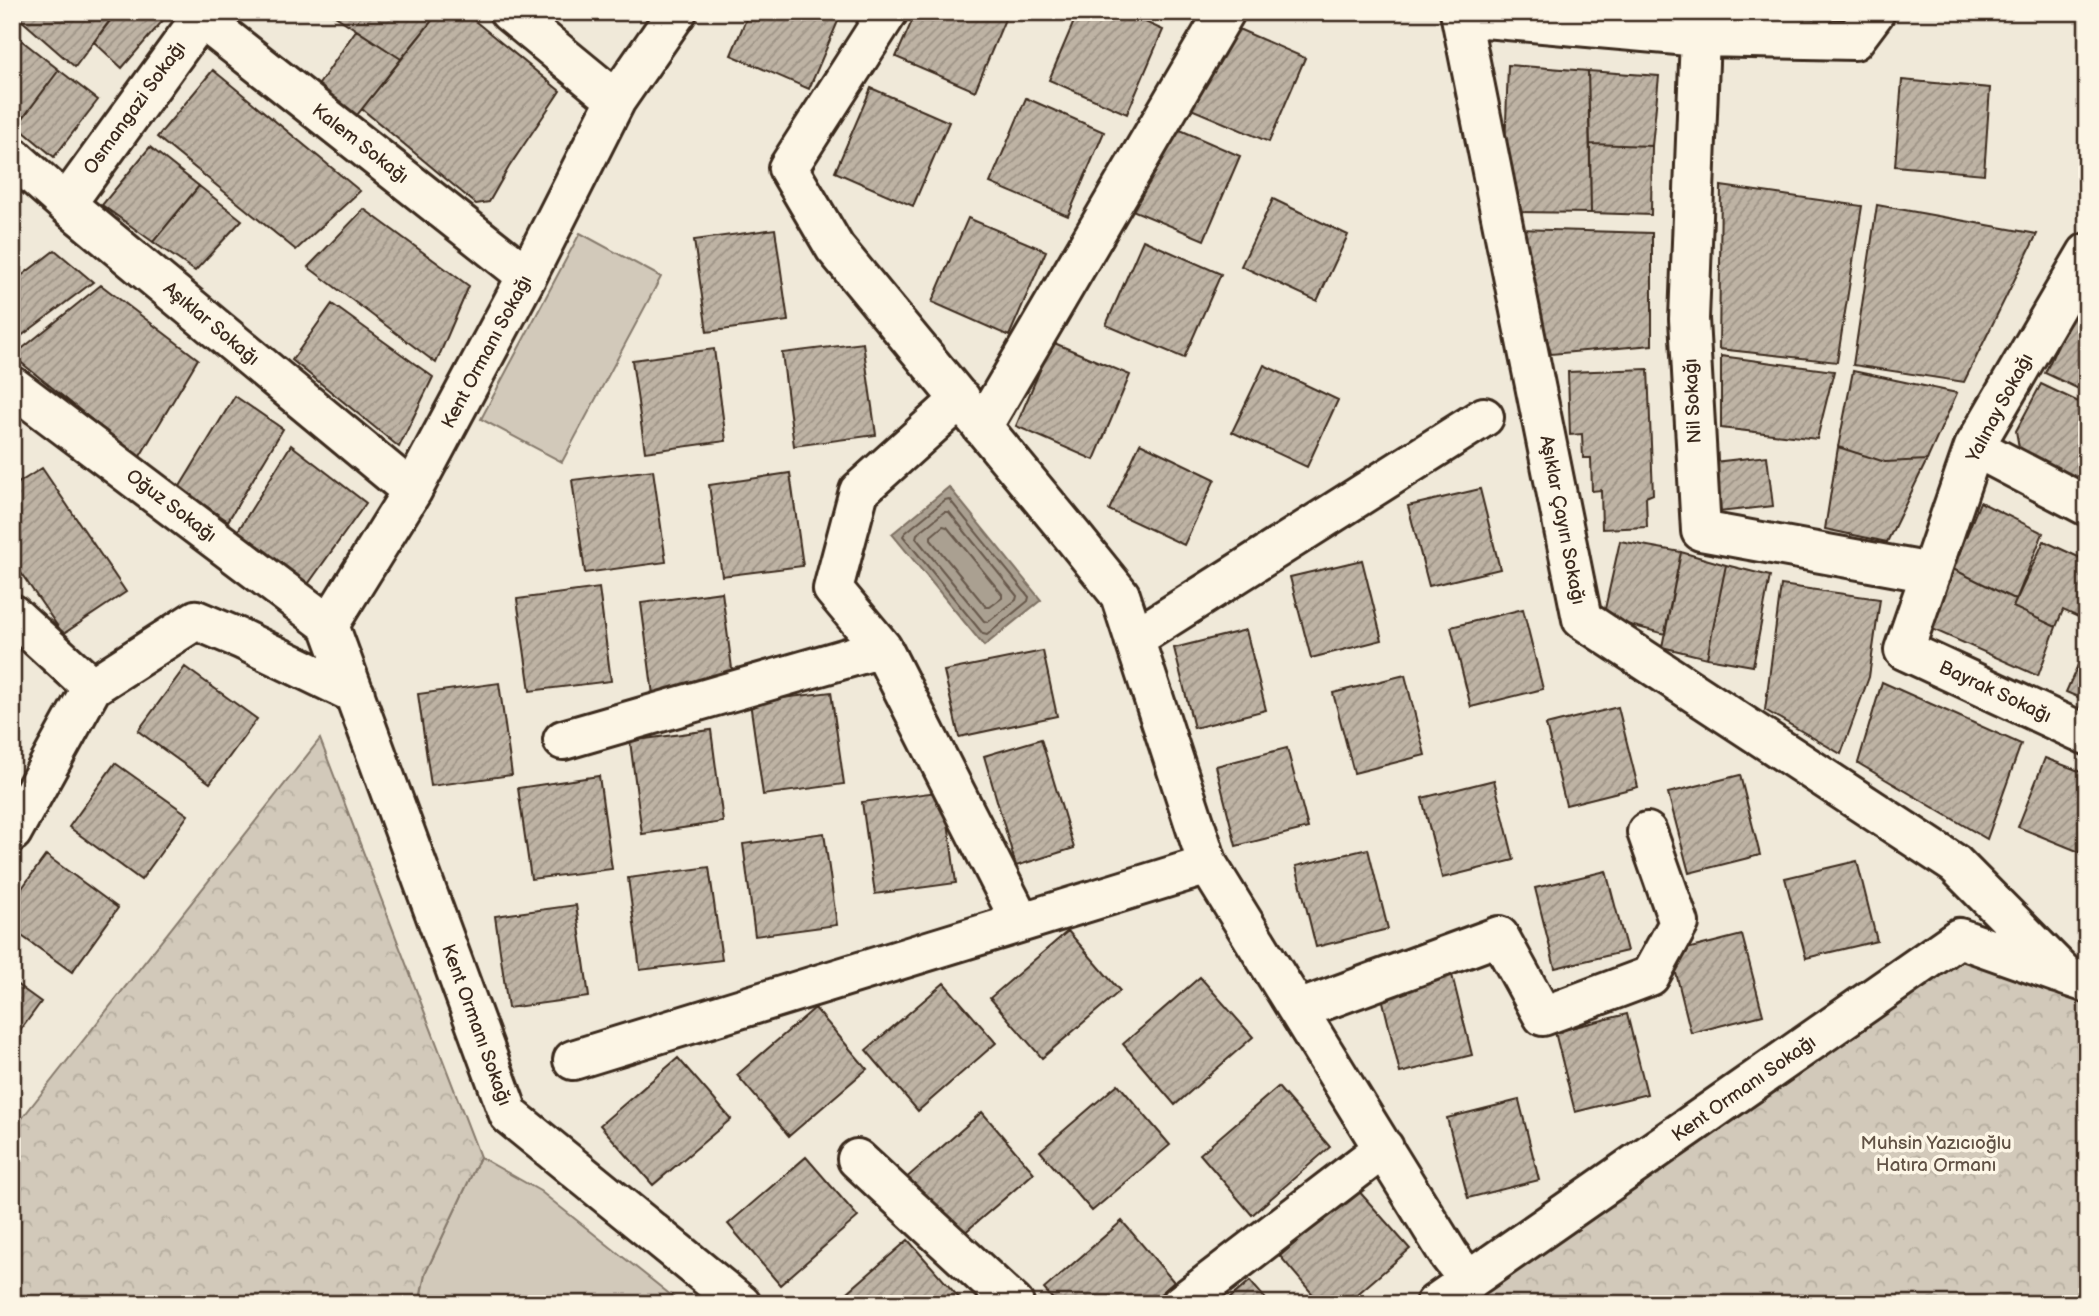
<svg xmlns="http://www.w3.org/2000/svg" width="2099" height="1316" font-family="'Balsamiq Sans',sans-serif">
  <defs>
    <pattern id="forest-crowns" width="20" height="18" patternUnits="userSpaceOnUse" patternTransform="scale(1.75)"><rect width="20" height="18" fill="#d2c9ba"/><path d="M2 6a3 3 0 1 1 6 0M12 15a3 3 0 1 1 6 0" fill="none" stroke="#b5ad9f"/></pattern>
    <pattern id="building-hatch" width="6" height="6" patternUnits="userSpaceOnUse" patternTransform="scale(1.75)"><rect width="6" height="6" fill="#beb3a4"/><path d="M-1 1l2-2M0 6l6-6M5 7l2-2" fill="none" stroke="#9c9285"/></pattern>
  </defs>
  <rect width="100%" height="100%" fill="#f0e9d9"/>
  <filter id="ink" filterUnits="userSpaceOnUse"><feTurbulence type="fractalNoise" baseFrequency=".0143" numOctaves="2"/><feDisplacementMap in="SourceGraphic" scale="14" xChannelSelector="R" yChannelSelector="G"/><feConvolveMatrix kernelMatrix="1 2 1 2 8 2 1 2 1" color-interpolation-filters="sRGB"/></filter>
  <g filter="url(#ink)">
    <path fill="#d2c9ba" stroke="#867a6c" stroke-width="2" d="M580 233 661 277 562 462 481 419Z
      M480 1157 540 1191 682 1304H419L425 1274Z"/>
    <path fill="url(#forest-crowns)" stroke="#867a6c" stroke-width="2" d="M320 739 480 1157 425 1274 419 1304H12V1131Z
      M2009 917 2087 964V1304H1465Z"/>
    <path fill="#aaa091" stroke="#7e7163" stroke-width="2" d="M949 487 1041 600 984 646 892 534Z"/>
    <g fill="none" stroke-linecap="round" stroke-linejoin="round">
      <path stroke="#67594c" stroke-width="2" d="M949 499 1029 597 1028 601 987 635 983 634 903 536 905 533 945 500Z
        M944 512H949L1017 596 1016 600 988 622 984 621 916 538 917 534Z
        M943 526 947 527 1002 594V598L990 607H986L931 540V536Z"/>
    </g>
    <path fill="url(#building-hatch)" stroke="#3b2a1e" stroke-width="2" d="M12 12H116L75 67Z
      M117 12H159L166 17 122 68 94 42Z
      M329 12H439L401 59Z
      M439 12H464L560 91 509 167 489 202 476 204 362 109Z
      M749 12H842L809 89 731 55Z
      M916 12H1008L975 91 896 57Z
      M1078 12H1123L1163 30 1127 114 1049 80Z
      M1745 12H1847L1835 31Z
      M1227 24 1305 58 1269 142 1191 109Z
      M356 30 401 59 350 124 313 93Z
      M12 32 21 40 12 52Z
      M21 40 59 70 17 126 12 122V52Z
      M1508 65 1588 71 1591 213 1515 212 1504 180Z
      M59 70 98 100 54 157 17 126Z
      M213 70 360 191 296 250 157 137Z
      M1588 71 1659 76 1652 146 1590 144Z
      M1902 80 1990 88 1984 174 1895 166Z
      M871 88 949 122 913 206 835 172Z
      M1026 98 1104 132 1068 216 990 183Z
      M1162 122 1240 156 1204 240 1125 207Z
      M1590 144 1652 146 1651 215 1591 213Z
      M150 147 199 186 153 242 102 205Z
      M199 186 242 220 195 271 153 242Z
      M1721 186 1862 206 1837 362 1719 349Z
      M1273 199 1348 235 1317 301 1241 266Z
      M1877 205 2037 234 1964 382 1853 365Z
      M364 209 469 286 436 363 308 267Z
      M968 218 1046 251 1009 336 932 302Z
      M775 229 788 321 707 332 694 240Z
      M1517 229 1652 233V345L1551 354Z
      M1143 240 1221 274 1184 358 1106 325Z
      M55 250 93 282 12 343V283Z
      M101 285 198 359 139 458 13 356Z
      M332 304 433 377 399 447 292 360Z
      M2072 314 2087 321V393L2045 373Z
      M1052 342 1130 375 1094 460 1016 426Z
      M863 343 876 435 794 446 782 353Z
      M714 349 726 441 645 452 632 360Z
      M1721 356 1834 371 1817 439 1721 428Z
      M1264 365 1338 400 1307 467 1232 432Z
      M1648 369 1653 494 1646 497 1647 527 1602 529 1601 490 1592 491 1591 458H1583L1582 434 1570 435 1568 372Z
      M1853 371 1957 393 1927 460 1885 462 1838 447Z
      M2041 384 2087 406V485L2020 453 2016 431Z
      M235 396 283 429 228 521 179 488Z
      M1140 443 1215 479 1184 545 1109 510Z
      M291 445 366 503 306 587 236 534Z
      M1838 447 1885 462 1927 460 1887 542 1825 529Z
      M1767 456 1773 506 1719 512 1714 462Z
      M42 468 126 592 63 634 12 560V487Z
      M653 470 666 562 585 573 572 480Z
      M790 473 803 566 722 576 709 485Z
      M1480 489 1500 569 1429 586 1408 506Z
      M1980 502 2043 533 2016 600 1953 569Z
      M1620 541 1681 552 1665 634 1603 618Z
      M2044 541 2087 561V621L2063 610 2056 627 2013 607Z
      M1681 552 1726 565 1707 658 1662 647Z
      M1362 560 1382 640 1311 658 1290 577Z
      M1726 565 1770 576 1753 666 1707 658Z
      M1953 569 2016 600 2013 607 2056 627 2038 676 1930 628Z
      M1781 585 1880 599 1869 677 1841 754 1765 710Z
      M599 588 611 681 530 691 517 599Z
      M722 592 734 684 653 695 641 603Z
      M1523 609 1543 689 1471 707 1451 627Z
      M1246 630 1266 710 1194 728 1174 648Z
      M2085 649 2087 650V701L2066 692Z
      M1043 651 1057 716 959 737 944 671Z
      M185 667 257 719 210 783 138 731Z
      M1405 675 1425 755 1354 773 1333 693Z
      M1882 682 2021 744 1987 839 1858 763Z
      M499 683 512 775 431 786 418 694Z
      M831 692 844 784 763 795 750 702Z
      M1618 707 1638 787 1566 805 1546 725Z
      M711 730 723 822 642 834 630 741Z
      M1041 739 1074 848 1016 866 984 756Z
      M1287 748 1308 828 1236 846 1216 766Z
      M2045 758 2087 774V855L2018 827Z
      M115 763 188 815 141 880 69 827Z
      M1740 775 1760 855 1689 873 1668 793Z
      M599 776 612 869 531 879 518 788Z
      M1494 780 1514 860 1442 878 1422 798Z
      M944 791 956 883 875 894 862 802Z
      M824 833 837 925 755 936 743 844Z
      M1368 849 1388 929 1316 947 1296 866Z
      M46 855 118 908 72 972 12 929V902Z
      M1857 861 1877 941 1806 958 1785 878Z
      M709 867 722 960 640 970 628 878Z
      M1606 871 1627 951 1555 968 1535 888Z
      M576 905 589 997 508 1008 495 916Z
      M1068 931 1120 991 1042 1058 990 998Z
      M1742 935 1763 1015 1691 1033 1671 953Z
      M1452 975 1472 1055 1400 1073 1381 993Z
      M1200 977 1253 1037 1175 1105 1123 1044Z
      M12 981 41 1002 12 1042Z
      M944 983 996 1043 918 1111 866 1050Z
      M815 1008 867 1069 789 1136 737 1075Z
      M1627 1014 1647 1094 1575 1112 1555 1032Z
      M678 1058 731 1119 653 1185 600 1125Z
      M1118 1084 1170 1145 1092 1211 1040 1151Z
      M1278 1087 1330 1147 1252 1215 1200 1154Z
      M1519 1100 1539 1180 1468 1198 1447 1118Z
      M982 1112 1034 1173 956 1240 904 1180Z
      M806 1157 858 1217 780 1285 728 1224Z
      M1357 1189 1410 1249 1346 1304H1321L1280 1256Z
      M1122 1221 1174 1282 1149 1304H1057L1044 1289Z
      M908 1240 961 1300 957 1304H834Z
      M1250 1281 1270 1304H1223Z"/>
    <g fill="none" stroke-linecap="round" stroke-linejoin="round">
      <defs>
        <path id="minor" d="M193 12 527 276
          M509 12 616 100
          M677 12 616 100 527 276 412 491 329 625 509 1115 741 1304
          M888 12 788 168 835 248 1075 539 1120 595 1208 865 1449 1255 1469 1281
          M1460 12 1582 619 1955 864 2066 976 2087 983
          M1462 16 1700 37 1854 40 1875 12
          M1700 37 1689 319 1701 531 1931 573
          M12 156 66 204 412 491
          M66 204 205 12
          M2087 253 1974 447 1904 650 2087 735
          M12 386 329 625
          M961 399 859 491 833 589 882 648 1021 922
          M982 427 1225 12
          M1974 447 2087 506
          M12 614 92 687
          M1134 639 1484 417
          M563 740 882 648
          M12 832 92 687 196 620 241 639 355 694
          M1298 1010 1499 936 1543 1016 1650 976 1679 923 1647 832
          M573 1060 1208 865
          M857 1159 1014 1304
          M1181 1304 1384 1148
          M1435 1304 1959 938 2058 973"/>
      </defs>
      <use href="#minor" stroke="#3b2a1e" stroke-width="44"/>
      <use href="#minor" stroke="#fcf5e5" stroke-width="38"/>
    </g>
  </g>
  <g text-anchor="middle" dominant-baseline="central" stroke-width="7" stroke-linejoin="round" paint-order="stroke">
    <g font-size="19" fill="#3b2a1e" stroke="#fcf5e5">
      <text transform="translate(135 108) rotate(-54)">Osmangazi Sokağı</text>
      <text transform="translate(360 144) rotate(38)">Kalem Sokağı</text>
      <text transform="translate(211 324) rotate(40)">Aşıklar Sokağı</text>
      <text transform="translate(487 352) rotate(-62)">Kent Ormanı Sokağı</text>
      <text transform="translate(1693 401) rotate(-93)">Nil Sokağı</text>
      <text transform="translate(2000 408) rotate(-62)">Yalınay Sokağı</text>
      <text transform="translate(171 506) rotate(37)">Oğuz Sokağı</text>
      <text transform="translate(1562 520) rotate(79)">Aşıklar Çayırı Sokağı</text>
      <text transform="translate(1995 692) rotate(25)">Bayrak Sokağı</text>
      <text transform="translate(476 1025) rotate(70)">Kent Ormanı Sokağı</text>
      <text transform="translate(1744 1089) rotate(-35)">Kent Ormanı Sokağı</text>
    </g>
    <g font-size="19" fill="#615245" stroke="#fcf5e5">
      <text x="1936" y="1143">Muhsin Yazıcıoğlu<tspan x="1936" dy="22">Hatıra Ormanı</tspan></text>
    </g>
  </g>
  <rect width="2099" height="1316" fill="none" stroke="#fcf5e5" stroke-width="42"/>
  <rect x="21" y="21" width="2057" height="1274" fill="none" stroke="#3b2a1e" stroke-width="2.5" filter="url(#ink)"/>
</svg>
